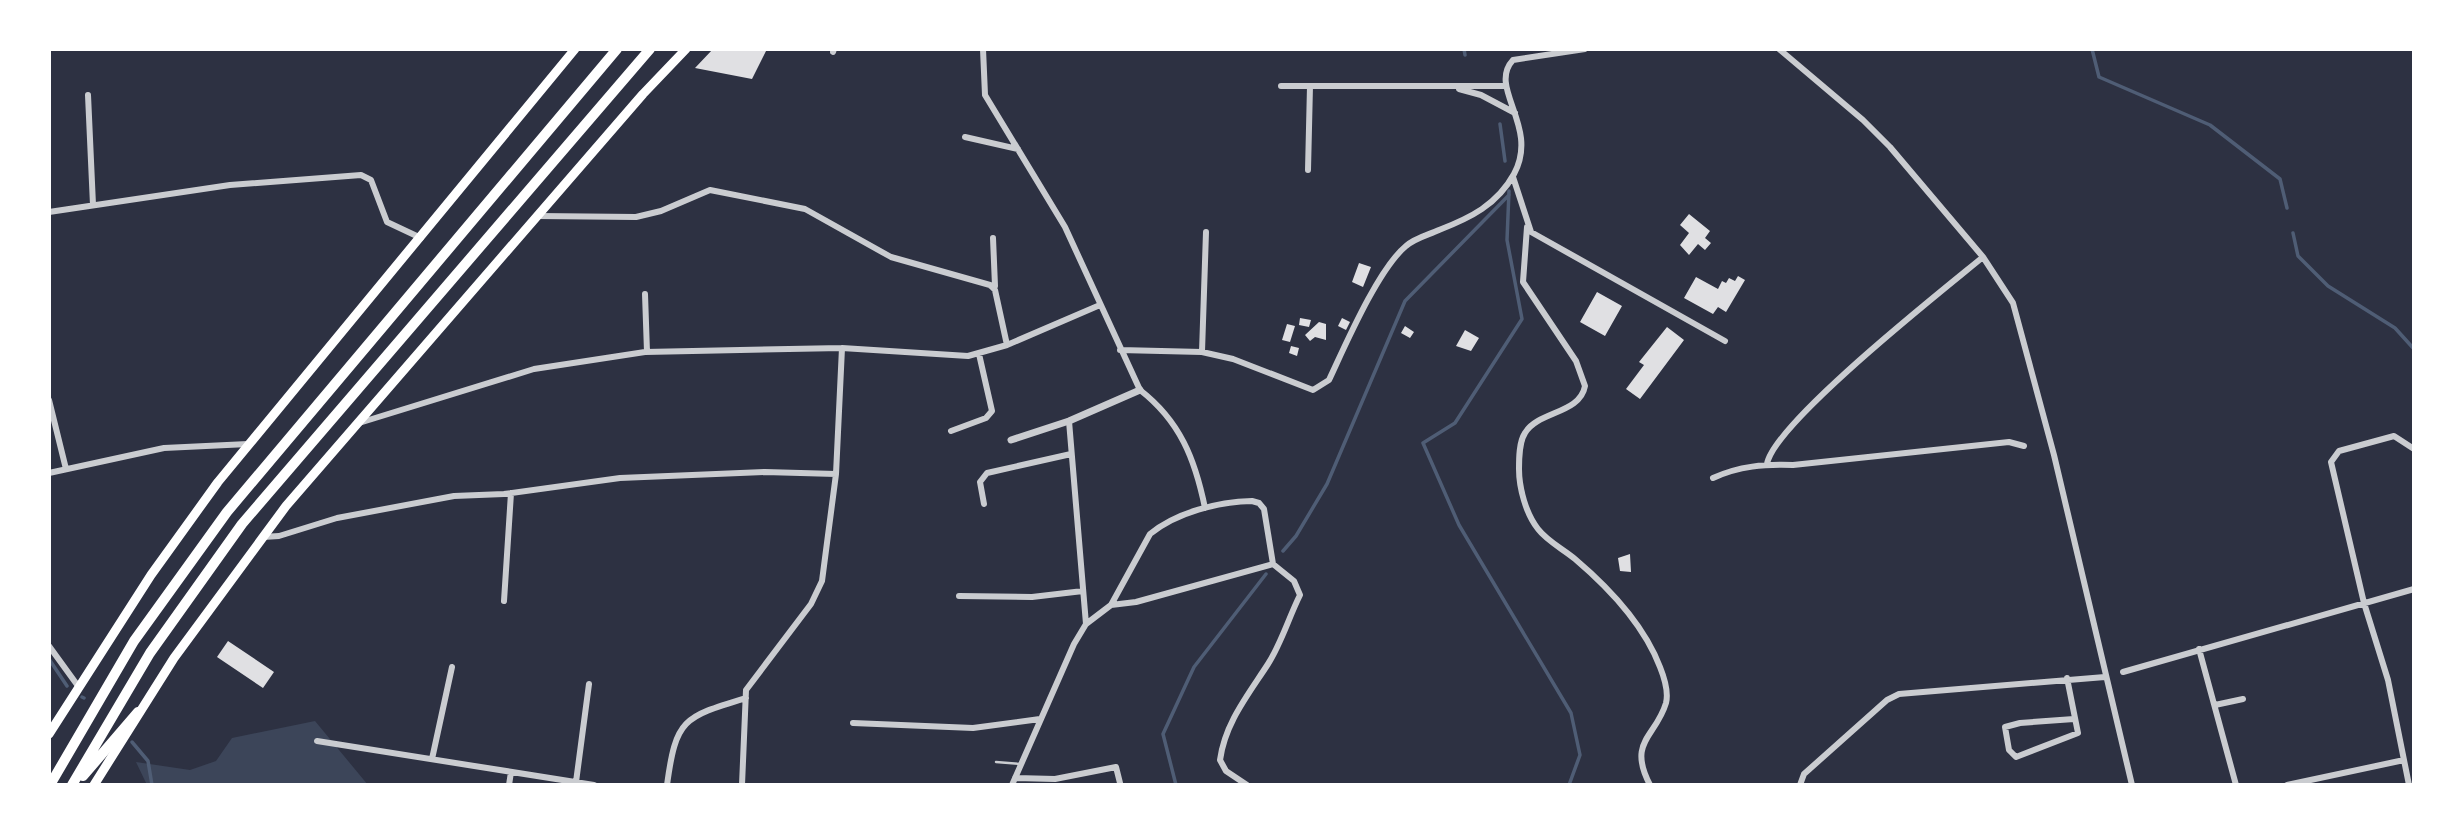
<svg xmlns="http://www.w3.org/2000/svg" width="2463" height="834" font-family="Quicksand,sans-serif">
  <rect width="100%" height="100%" fill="#2d3142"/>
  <path fill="#3c4559" d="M315 721 368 785H147L136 762 190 770 216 761 232 738Z"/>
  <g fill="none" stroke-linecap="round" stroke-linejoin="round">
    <path stroke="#4f5d75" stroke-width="3.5" d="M1464 49 1465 55
      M2092 49 2099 77 2210 125 2280 179 2287 208
      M1500 124 1505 161
      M1509 191 1507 240 1522 319 1455 423 1423 443 1459 525 1571 713 1580 755 1569 785
      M2293 233 2298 256 2328 286 2395 328 2414 349
      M1283 551 1296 536 1327 484 1405 301 1509 195
      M49 659 67 686
      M82 697 84 698
      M132 742 148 761 152 785
      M1176 785 1163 734 1194 667 1266 574"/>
  </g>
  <path fill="#e0e0e3" d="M713 49H767L752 79 695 68Z
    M1689 214 1710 231 1705 238 1711 243 1705 250 1698 244 1689 255 1680 245 1689 233 1680 225Z
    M1359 263 1371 267 1363 287 1352 282Z
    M1738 276 1745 280 1726 312 1718 307 1713 314 1684 298 1696 277 1718 289 1722 281 1726 283 1729 278 1735 281Z
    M1597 292 1622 306 1605 336 1580 322Z
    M1300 318 1311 320 1309 327 1299 325Z
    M1342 318 1350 322 1346 330 1338 326Z
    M1319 322 1326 324V340L1315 337 1310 341 1305 335Z
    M1287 324 1295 326 1290 342 1282 340Z
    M1405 326 1414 332 1410 338 1401 333Z
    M1667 327 1684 340 1640 399 1626 389 1644 365 1639 362Z
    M1465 330 1479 338 1471 351 1456 346Z
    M1291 346 1299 348 1297 356 1289 353Z
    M1630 554 1631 572 1620 571 1618 558Z
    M228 641 274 672 263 688 217 657Z"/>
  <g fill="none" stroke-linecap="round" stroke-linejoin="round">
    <path stroke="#caccd0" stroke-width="2.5" d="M996 762 1020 764"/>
    <path stroke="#caccd0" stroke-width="6" d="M983 49 985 95 1065 227 1140 390C1180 421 1195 459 1205 508
      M1779 49 1863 120 1890 147 1983 257 2013 303 2054 455 2132 785
      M833 52 834 49
      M1281 86H1506
      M1459 89 1481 95 1515 113
      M88 95 93 205
      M965 137 1018 149
      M1308 170 1310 86
      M1513 177 1531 232 1725 341
      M49 212 230 185 361 175 371 180 387 222 421 238
      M538 216 636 217 661 211 710 190 805 209 891 257 990 285 995 290 1007 345
      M1527 227 1523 282 1576 361 1585 386C1580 414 1538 411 1525 433 1519 442 1519 458 1519 469 1519 488 1526 514 1538 529 1547 541 1563 549 1575 559 1608 587 1644 625 1660 667 1664 677 1669 691 1666 703 1656 737 1627 741 1650 785
      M991 286H995L993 238
      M645 294 647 352
      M1120 350 1202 352 1233 359 1313 390 1329 380C1345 346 1378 269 1406 246 1415 238 1428 235 1439 230 1470 218 1497 205 1514 174 1540 126 1487 88 1513 60L1585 49
      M1202 352 1206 232
      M49 400 66 469
      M1069 421 1086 624
      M359 423 534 369 645 352 842 348 968 356 1007 345 1100 305
      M951 431 986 418 992 411 979 354
      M1767 464C1774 423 1943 290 1983 257
      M49 473 164 448 248 444
      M1713 478C1739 466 1765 464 1793 465L2009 442 2024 446
      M984 504 980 482 987 473 1071 454
      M263 537 279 536 337 518 454 496 504 494 620 478 765 472 836 474
      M959 596 1032 597 1083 591
      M504 601 511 493
      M1111 605 1136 602 1273 564
      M49 646 78 686
      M2199 649 2236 785
      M2123 672 2414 589
      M2067 678 2078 733 2016 757 2009 750 2005 727 2020 723 2074 719
      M2215 705 2243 699
      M853 723 973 728 1040 719
      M317 741 594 785
      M432 759 452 667
      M1015 778 1055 779 1116 767 1120 783
      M576 782 589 684
      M509 785 511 772
      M667 785C676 719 683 717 746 698
      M742 785 746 690 811 604 822 581 836 474 842 348
      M1012 785 1074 644 1086 624 1111 605 1150 534C1177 512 1218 502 1252 501L1259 503 1264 509 1273 564 1294 581 1300 595C1289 617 1281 644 1268 664 1248 695 1225 723 1220 760L1226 771 1247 785
      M1800 785 1804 774 1887 700 1899 694 2105 677
      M2287 785 2404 760
      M2409 785 2388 680 2364 603 2331 462 2339 451 2394 436 2414 449"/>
    <path stroke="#caccd0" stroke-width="7" d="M1011 440 1069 421 1140 390"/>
    <path stroke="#fff" stroke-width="9" d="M49 734 151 575 218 482 575 49
      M94 785 174 658 286 506 643 94 686 49"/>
    <path stroke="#fff" stroke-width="10" d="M83 776 138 712
      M50 785 134 641 227 512 617 49
      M72 785 150 653 242 524 650 49"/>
  </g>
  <rect width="2463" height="834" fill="none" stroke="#ffffff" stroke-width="102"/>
</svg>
